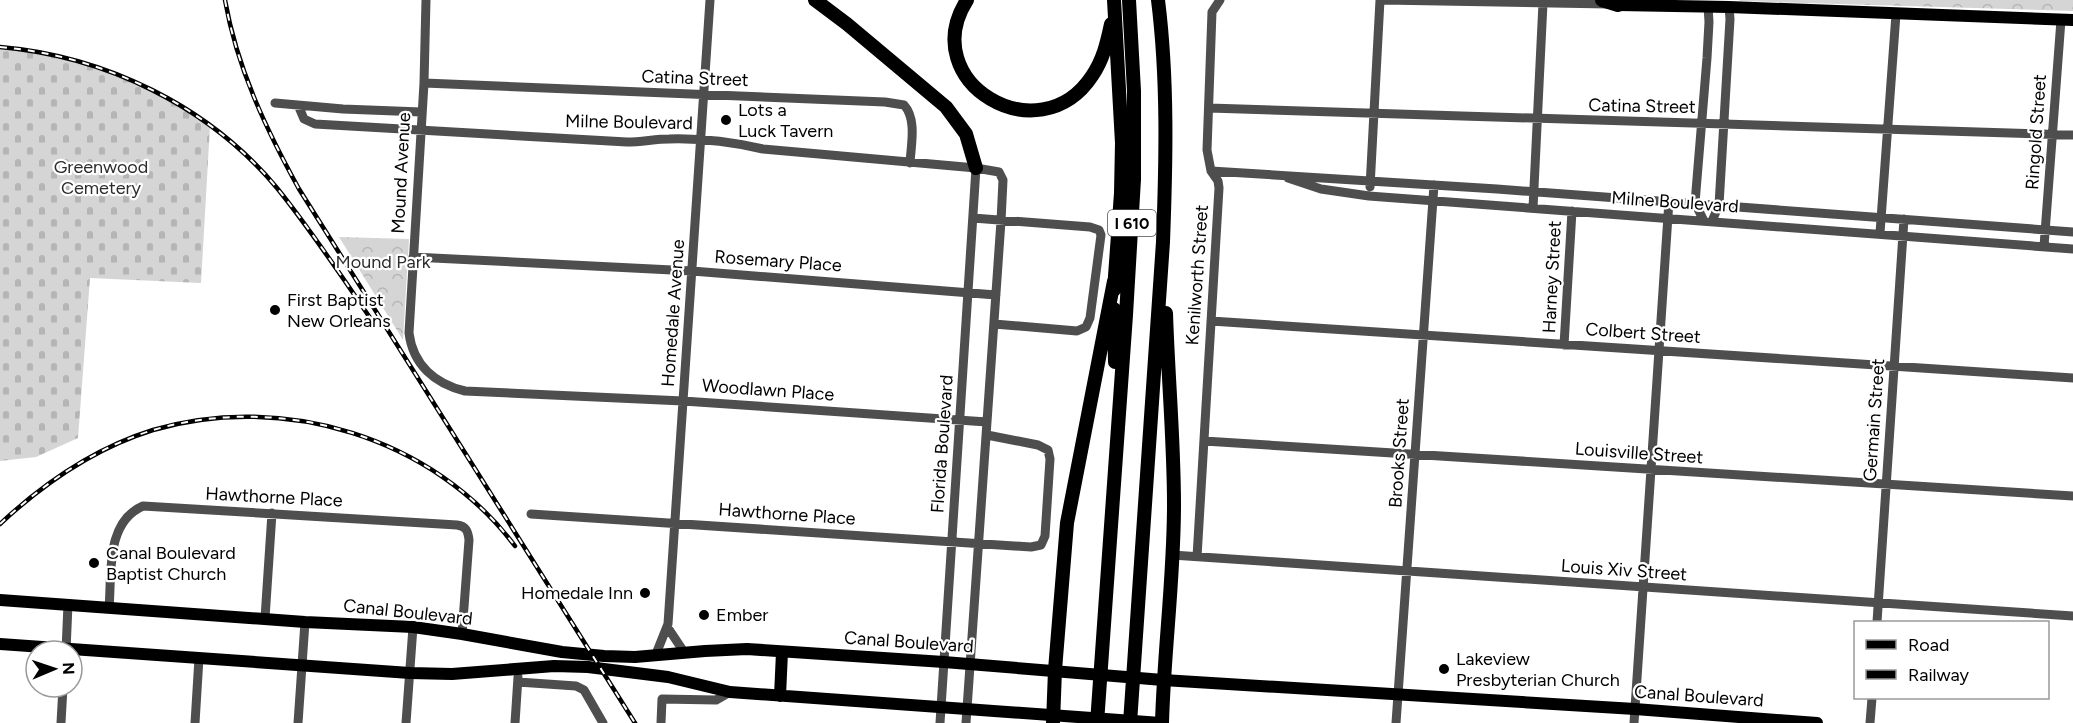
<svg xmlns="http://www.w3.org/2000/svg" width="2073" height="723" font-family="Figtree,sans-serif">
  <defs>
    <pattern id="cemetery-stones" width="16" height="16" patternUnits="userSpaceOnUse" patternTransform="scale(1.5)"><rect width="16" height="16" fill="#d5d5d5"/><path d="M2 7V4a2 2 0 0 1 4 0v3zM10 15v-3a2 2 0 0 1 4 0v3z" fill="#b5b5b5"/></pattern>
    <pattern id="park-crowns" width="20" height="18" patternUnits="userSpaceOnUse" patternTransform="scale(1.5)"><rect width="20" height="18" fill="#d5d5d5"/><path d="M2 6a3 3 0 1 1 6 0M12 15a3 3 0 1 1 6 0" fill="none" stroke="#b5b5b5"/></pattern>
  </defs>
  <rect width="100%" height="100%" fill="#fff"/>
  <path fill="url(#cemetery-stones)" d="M0 47C79 54 145 82 210 126L201 283 90 278 78 438 36 457 0 461Z"/>
  <path fill="url(#park-crowns)" d="M1739 0H2073V11L1740 1Z
    M339 237 409 239 403 340Z"/>
  <g fill="none" stroke-linecap="round" stroke-linejoin="round">
    <path stroke="#4e4e4e" stroke-width="9" d="M426 0 424 83 409 333C413 365 435 384 465 391L683 401 987 422
      M1383 0 1609 4
      M424 83 885 102 904 105C917 119 911 145 910 163
      M275 103 343 109 421 112
      M298 105 304 119 315 124 627 142C642 142 655 139 669 139 701 138 732 142 763 149L976 168 999 172 1003 180 1001 221 966 723
      M1209 108 2073 135
      M1211 171 1497 189 2073 232
      M1288 178 1321 189 1369 196 2073 249
      M1370 187 1380 0
      M1533 208 1543 3
      M973 218 1090 227 1099 230 1101 235 1090 318 1086 327 1077 331 994 324
      M1704 221 1695 203 1707 58 1709 22 1708 6
      M1712 221 1719 205 1730 19 1729 7
      M1880 233 1896 14
      M2044 246 2061 20
      M413 257 692 271 996 295
      M1211 321 2073 378
      M1564 345 1572 211
      M1204 441 2073 496
      M531 514 1031 547 1041 545 1045 536 1050 459 1048 450 1038 445 987 435
      M1172 555 2073 616
      M1197 557 1219 188 1218 181 1211 171 1207 150 1212 12 1220 0
      M109 608C112 575 105 522 143 506L457 525C466 526 468 531 469 540L462 634
      M265 618 272 513
      M1877 622 1904 219
      M668 628 684 652
      M66 651 68 604
      M656 654 668 624 710 0
      M518 682 576 686 584 690 603 723
      M61 723 63 687
      M195 723 199 658
      M298 723 305 622
      M406 723 413 627
      M515 723 518 677
      M661 723 662 699 716 700 730 692
      M940 723 976 168
      M1396 723 1434 185
      M1634 723 1669 201
      M1870 723 1872 698"/>
    <path stroke="#000" stroke-width="12" d="M1618 5 1729 7 2073 20
      M0 600 305 622 413 627 462 634 562 652 604 656 635 657 705 651 747 649 944 662 1163 680 1635 709 1817 723
      M0 644 410 673 452 674 554 666 588 667 668 677 730 692 1161 723
      M780 696 782 652"/>
    <path stroke="#000" stroke-width="14" d="M815 0 847 24 946 107 966 134 976 168
      M967 0C915 82 1039 156 1092 76 1103 60 1107 43 1111 24
      M1114 0 1122 143 1121 193 1114 290
      M1602 0 1618 5
      M1114 309 1115 362
      M1053 723 1055 670 1067 523 1114 281
      M1097 723 1126 315 1134 179V91L1129 0
      M1130 723 1163 242C1166 162 1168 80 1158 0
      M1162 723C1164 650 1174 578 1174 505 1174 441 1168 377 1166 313"/>
    <defs>
      <path id="rail" d="M225 0C237 68 266 129 299 189L635 723
        M0 47C105 56 209 106 277 188 311 230 342 277 373 322
        M0 524C44 483 95 448 153 430 283 392 433 437 515 546"/>
    </defs>
    <use href="#rail" stroke="#000" stroke-width="4.5"/>
    <use href="#rail" stroke="#fff" stroke-width="2" stroke-dasharray="7" stroke-linecap="butt"/>
  </g>
  <g fill="#000" stroke="#fff" stroke-width="2">
    <circle cx="726" cy="120" r="6"/>
    <circle cx="275" cy="310" r="6"/>
    <circle cx="94" cy="563" r="6"/>
    <circle cx="645" cy="593" r="6"/>
    <circle cx="704" cy="615" r="6"/>
    <circle cx="1444" cy="669" r="6"/>
  </g>
  <g text-anchor="middle" dominant-baseline="central" stroke-width="4.5" stroke-linejoin="round" paint-order="stroke">
    <rect fill="#fff" stroke="#4c4c4c" stroke-width="1.5" x="1108" y="210" width="48" height="26" rx="4.5"/>
    <g font-size="16" font-weight="bold" fill="#000">
      <text x="1132" y="223">I 610</text>
    </g>
    <g font-size="18" fill="#000" stroke="#fff">
      <text transform="translate(695 78) rotate(2)">Catina Street</text>
      <text transform="translate(1642 106) rotate(1)">Catina Street</text>
      <text transform="translate(629 122) rotate(1)">Milne Boulevard</text>
      <text transform="translate(2036 132) rotate(-86)">Ringold Street</text>
      <text transform="translate(401 173) rotate(-87)">Mound Avenue</text>
      <text transform="translate(1675 202) rotate(4)">Milne Boulevard</text>
      <text transform="translate(778 261) rotate(4)">Rosemary Place</text>
      <text transform="translate(1197 275) rotate(-86)">Kenilworth Street</text>
      <text transform="translate(1552 277) rotate(-87)">Harney Street</text>
      <text transform="translate(673 313) rotate(-86)">Homedale Avenue</text>
      <text transform="translate(1643 333) rotate(4)">Colbert Street</text>
      <text transform="translate(768 390) rotate(4)">Woodlawn Place</text>
      <text transform="translate(1874 420) rotate(-86)">Germain Street</text>
      <text transform="translate(942 444) rotate(-86)">Florida Boulevard</text>
      <text transform="translate(1399 453) rotate(-86)">Brooks Street</text>
      <text transform="translate(1639 453) rotate(4)">Louisville Street</text>
      <text transform="translate(274 497) rotate(3)">Hawthorne Place</text>
      <text transform="translate(787 514) rotate(4)">Hawthorne Place</text>
      <text transform="translate(1624 570) rotate(4)">Louis Xiv Street</text>
      <text transform="translate(408 612) rotate(6)">Canal Boulevard</text>
      <text transform="translate(909 642) rotate(4)">Canal Boulevard</text>
      <text transform="translate(1699 696) rotate(4)">Canal Boulevard</text>
    </g>
    <g font-size="18" fill="#000" stroke="#fff" text-anchor="start">
      <text x="738" y="110">Lots a<tspan x="738" dy="21">Luck Tavern</tspan></text>
      <text x="287" y="300">First Baptist<tspan x="287" dy="21">New Orleans</tspan></text>
      <text x="106" y="553">Canal Boulevard<tspan x="106" dy="21">Baptist Church</tspan></text>
      <text x="633" y="593" text-anchor="end">Homedale Inn</text>
      <text x="716" y="615">Ember</text>
      <text x="1456" y="659">Lakeview<tspan x="1456" dy="21">Presbyterian Church</tspan></text>
    </g>
    <g font-size="18" fill="#2c2c2c" stroke="#fff">
      <text x="101" y="167">Greenwood<tspan x="101" dy="21">Cemetery</tspan></text>
      <text x="383" y="262">Mound Park</text>
    </g>
  </g>
  <rect x="1854" y="621" width="195" height="78" fill="#ffffff" stroke="#999999" stroke-width="1.5"/>
  <rect x="1866" y="640" width="30" height="9" fill="#000000" stroke="#999999" stroke-width="1.5"/>
  <text x="1908" y="651" font-size="18" fill="#000000">Road</text>
  <rect x="1866" y="670" width="30" height="9" fill="#000000" stroke="#999999" stroke-width="1.5"/>
  <text x="1908" y="681" font-size="18" fill="#000000">Railway</text>
  <g transform="translate(54 669) rotate(88)"><circle r="28" fill="#ffffff" stroke="#999999" stroke-width="1.5"/>
  <path d="M0-4.5L10 22L0 15L-10 22Z" fill="#000000"/>
  <text y="-9" font-size="16" font-weight="bold" text-anchor="middle" fill="#000000">N</text>
  </g>
</svg>
